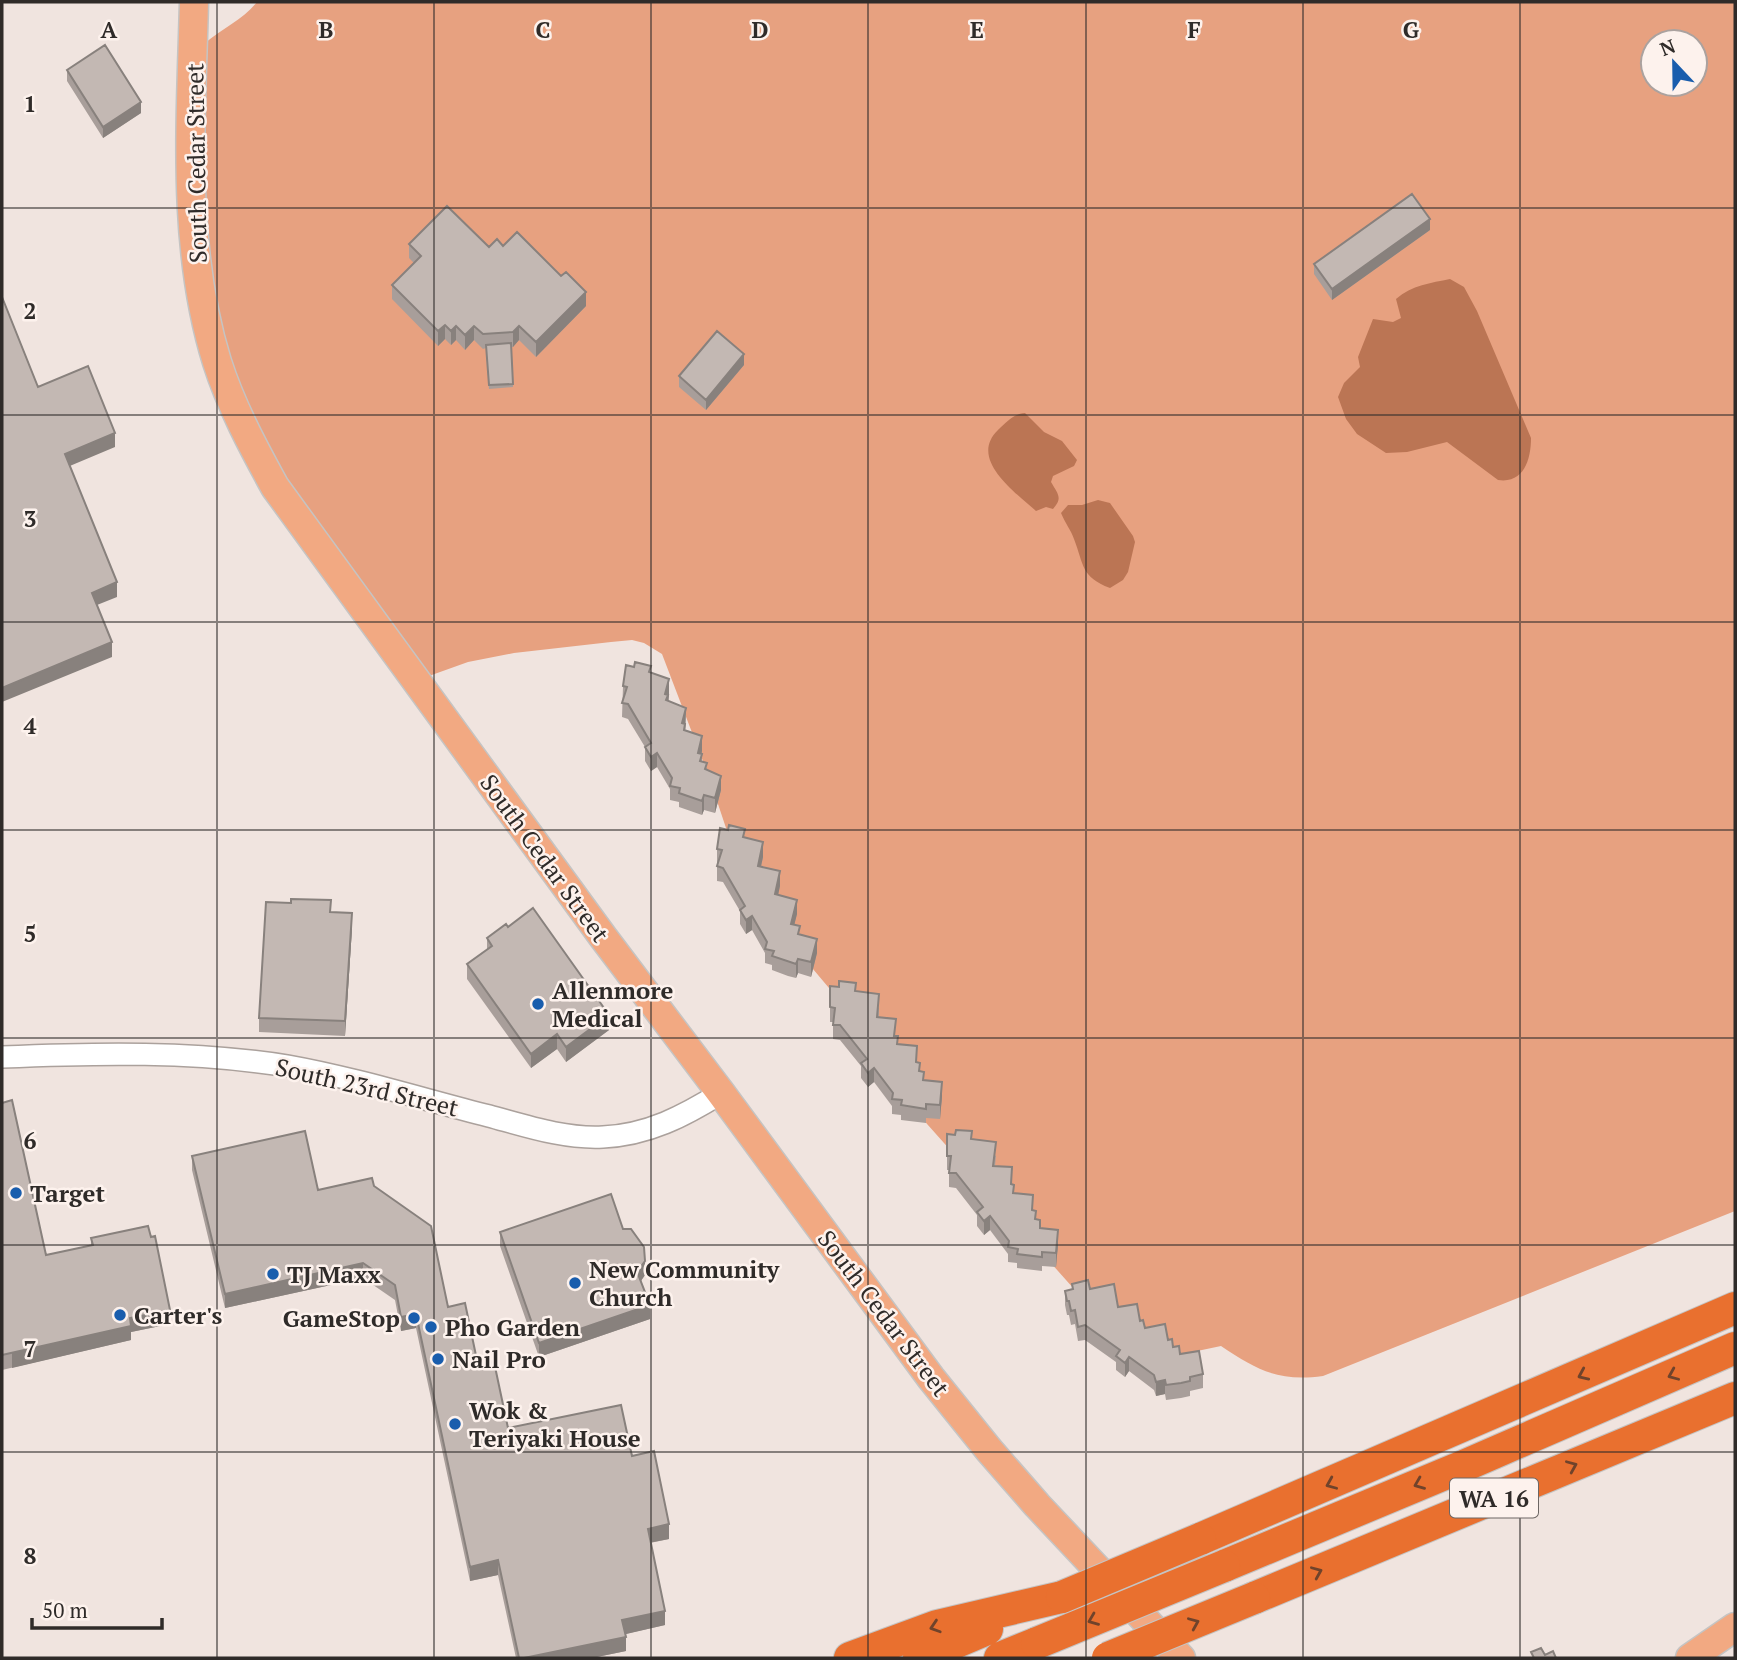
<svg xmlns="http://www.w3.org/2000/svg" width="1737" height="1660" font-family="'PT Serif',serif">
  <rect width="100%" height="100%" fill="#f0e4df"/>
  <path fill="#e7a180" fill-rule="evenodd" d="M257 2H1735V1211L1323 1376C1278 1382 1257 1370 1221 1346L1183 1354 1115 1335 911 1106 829 988 747 891 709 777 662 654 644 643 632 640 611 642 514 653 468 662 415 681 275 487 196 265 204 44C221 29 244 19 257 2ZM1653 42H1695V84H1653Z"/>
  <path fill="#bb7554" d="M1450 279 1464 287 1477 311 1531 438C1531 459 1524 484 1498 480L1447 442 1407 452 1386 453 1357 434 1346 419 1338 397 1344 383 1360 367 1358 357 1373 319 1393 322 1401 318 1396 299C1412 285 1431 283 1450 279Z
    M1025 413 1044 432 1062 441 1077 460 1074 466 1053 476 1051 482C1058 494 1063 498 1053 509L1046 507 1036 511C1015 492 968 459 998 430 1007 422 1013 414 1025 413Z
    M1098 500 1110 503 1133 536 1135 542 1128 572 1123 580 1110 588C1081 577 1084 565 1074 539 1071 530 1065 523 1061 513L1068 505H1082Z"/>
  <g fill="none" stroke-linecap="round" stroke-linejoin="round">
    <defs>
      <path id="minor" d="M2 1057C97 1053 193 1051 288 1066 355 1078 422 1099 489 1116 526 1126 564 1139 603 1137 648 1135 684 1116 721 1093"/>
      <path id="major" d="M194 2C191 121 181 246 217 362 231 406 253 447 275 487L603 937 721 1093 931 1378 989 1450 1037 1505 1181 1658
        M1690 1658 1735 1627"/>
      <path id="highway" d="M1200 1539 1735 1308
        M1224 1566 1466 1465 1735 1348
        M1254 1598 1735 1398
        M850 1658 937 1626 1062 1597
        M919 1658 987 1629
        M1000 1658 1037 1643"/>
    </defs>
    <use href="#minor" stroke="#aba19c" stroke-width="24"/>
    <use href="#major" stroke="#c5c4c3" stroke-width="31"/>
    <use href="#highway" stroke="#c5c4c3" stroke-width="34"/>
    <use href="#minor" stroke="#fff" stroke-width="21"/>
    <use href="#major" stroke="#f2a982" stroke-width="28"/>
    <use href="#highway" stroke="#e9702f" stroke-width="32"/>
    <defs>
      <path id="highway-bridge" d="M1062 1597 1200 1539
        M1037 1643 1224 1566
        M1108 1658 1254 1598"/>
    </defs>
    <use href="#highway-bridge" stroke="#c5c4c3" stroke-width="34" stroke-linecap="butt"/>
    <use href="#highway-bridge" stroke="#e9702f" stroke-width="32"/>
  </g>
  <path fill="#a89e9a" d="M67 70 141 113 103 138 67 81Z
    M1430 230 1332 300 1314 274V264Z
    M409 244 489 247 586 306 536 357 519 340 513 347H511L513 387 489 389 486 348 483 349 474 340 465 350 456 340 451 345 445 339 438 346 392 299V285L414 263 409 258Z
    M744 365 706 410 679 387V376Z
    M651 673 669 694 668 701 686 708 685 731 702 751V761L721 790 715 813 704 810 702 815 679 807V802L670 800V789L657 767 651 771 645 761V747L628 719 622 717 623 686Z
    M745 837 763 857 761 866 780 886 778 895 797 914 794 925 800 935 817 953 811 977 798 973 796 978 788 976 772 970V965L765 963V953L752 930 746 934 740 924V911L723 882 717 881V849Z
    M331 912 352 928 345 1036 259 1032V1018Z
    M508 927 609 1030 566 1062 557 1049 531 1068 467 979V964L487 950V938Z
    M830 986 856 991 879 1008V1017L896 1036 898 1044 917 1062 924 1080 942 1096 940 1119 926 1118V1123L901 1120V1115L892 1114V1106L874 1082 868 1087 861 1078V1066L840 1040 833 1039V1022H830Z
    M2 1103 46 1255 91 1245V1238L170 1324 131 1332V1340L2 1370Z
    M947 1134 972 1139 996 1156 995 1166 1012 1184 1014 1193 1033 1211 1040 1228 1058 1244 1056 1267 1042 1266V1271L1017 1268V1263L1008 1262V1254L990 1230 984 1235 977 1226V1215L956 1188 949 1187V1170H947Z
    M192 1156 318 1190 374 1186 448 1307 508 1428 632 1456 669 1539 650 1543 665 1625 625 1634 626 1651 592 1658H516L498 1575 470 1581 416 1328 401 1331 395 1300 363 1278 225 1308 192 1170Z
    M623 1229 645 1275 641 1281 650 1319 539 1357 500 1246V1232Z
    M1072 1284 1090 1289 1140 1321 1145 1328 1168 1340 1180 1354 1203 1374V1388L1190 1391V1396L1181 1398 1166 1400 1165 1394 1156 1396 1154 1390 1129 1371 1125 1377 1116 1370V1362L1085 1340 1078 1341 1075 1324 1071 1325 1069 1315H1067L1065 1305V1291L1072 1289Z"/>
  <path fill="#88817d" d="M141 102V113L103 138V127Z
    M1430 219V230L1332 300V289Z
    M586 292V306L536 357V342Z
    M445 325V339L438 346V331Z
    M456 326V340L451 345V331Z
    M474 326V340L465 350V335Z
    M519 326V340L513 347V332Z
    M744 354V365L706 410V400Z
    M115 433V447L65 468V454Z
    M117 582V597L92 607V593Z
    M112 642V657L2 702V688Z
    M669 679V694L668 710 665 694Z
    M686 708 685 738 682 723Z
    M702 736V751L698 767V753Z
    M657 753V767L651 771V757Z
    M721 776V790L715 813V798Z
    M704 795V810L702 815V801Z
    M763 842V857L758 880V866Z
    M780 871V886L775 909V894Z
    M797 900V914L791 938V924Z
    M352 913V928L345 1036V1021Z
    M752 916V930L746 934V920Z
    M817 939V953L811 977V962Z
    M798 959V973L796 978V964Z
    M609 1015V1030L566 1062V1047Z
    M557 1034V1049L531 1068V1054Z
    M874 1068V1082L868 1087V1073Z
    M942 1082V1096L940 1119V1105Z
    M990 1216V1230L984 1235V1221Z
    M1058 1230V1244L1056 1267V1253Z
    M645 1261V1275L640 1282 636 1269Z
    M363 1263V1278L225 1308V1294Z
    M650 1305V1319L539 1357V1343Z
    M170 1310V1324L131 1332V1340L12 1368V1353L130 1318Z
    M416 1314V1328L401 1331V1317Z
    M1129 1357V1371L1125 1377V1363Z
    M1165 1380V1394L1156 1396V1382Z
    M669 1524V1539L648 1543V1529Z
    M498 1560V1575L470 1581V1567Z
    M665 1611V1625L622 1635V1620Z
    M626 1637V1651L592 1658H524Z"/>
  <path fill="#c3b8b3" stroke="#88817d" stroke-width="2" d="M105 45 141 102 103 127 67 70Z
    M1412 194 1430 219 1332 289 1314 264Z
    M447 206 489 247 497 239 503 246 517 232 561 276 566 272 586 292 536 342 519 326 513 332 483 334 474 326 465 335 456 326 451 331 445 325 438 331 392 285 421 256 409 244Z
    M2 297 38 387 88 366 115 433 65 454 117 582 92 593 112 642 2 688Z
    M717 331 744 354 706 400 679 376Z
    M511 343 513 384 489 385 486 345Z
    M635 662 651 666 649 672 669 679 665 694 668 695 666 700 686 708 682 723 685 724 684 730 702 736 698 753 702 754 700 761 707 763 705 769 721 776 715 798 704 795 702 801 679 793 680 788 670 786 672 778 657 753 651 757 645 747 651 743 628 704 622 703 627 687 623 686 626 665 634 667Z
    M729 825 745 829 743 837 763 842 758 866 780 871 775 894 797 900 791 924 800 926 798 934 817 939 811 962 798 959 796 964 772 956 774 951 765 949 767 942 752 916 746 920 740 910 745 906 723 868 717 866 722 850 717 849 720 828 728 830Z
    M291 899 331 900 330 912 352 913 345 1021 259 1018 266 902 291 903Z
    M533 908 609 1015 566 1047 557 1034 531 1054 467 964 492 946 487 938 506 924 508 927Z
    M839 981 856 983 855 991 879 994 877 1017 896 1019 894 1036H898L897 1044 917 1046 916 1062 920 1063 919 1071 924 1072 923 1080 942 1082 940 1105 926 1104V1109L901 1105 902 1100 892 1099 893 1093 874 1068 868 1073 861 1063 867 1059 840 1025H833L835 1008 830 1007V986L839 987Z
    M12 1100 46 1255 93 1245 91 1238 148 1226 151 1237 155 1236 170 1310 130 1318 131 1326 2 1355V1103Z
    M956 1130 972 1131 971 1139 996 1142 993 1166 1012 1167 1011 1184 1014 1185 1013 1193 1033 1195 1032 1210 1036 1211 1035 1219 1040 1220V1228L1058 1230 1056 1253 1042 1252V1257L1017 1254 1018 1249 1008 1247 1009 1241 990 1216 984 1221 977 1212 983 1207 956 1173H949L951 1156H947V1134L955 1135Z
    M305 1131 318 1190 372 1178 374 1186 431 1226 448 1307 465 1303 478 1365 494 1362 508 1428 621 1405 632 1456 654 1451 669 1524 648 1529 665 1611 622 1620 626 1637 524 1658H519L498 1560 470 1567 416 1314 401 1317 395 1285 363 1263 225 1294 192 1156Z
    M611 1194 623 1229H631L644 1247 645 1261 640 1268 636 1269 650 1305 539 1343 500 1232Z
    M1088 1280 1090 1289 1114 1284 1118 1307 1137 1304 1140 1321 1143 1320 1145 1328 1165 1324 1168 1340 1172 1339 1173 1347 1179 1346 1180 1354 1199 1351 1203 1374 1190 1377V1381L1181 1383 1166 1385 1165 1380 1156 1382 1154 1375 1129 1357 1125 1363 1116 1356 1120 1350 1085 1325 1078 1327 1075 1310 1071 1311 1069 1301H1067L1065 1291 1073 1289 1072 1284Z
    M1541 1648 1545 1655 1553 1651 1556 1658H1534L1531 1652Z"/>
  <defs><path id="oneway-chevron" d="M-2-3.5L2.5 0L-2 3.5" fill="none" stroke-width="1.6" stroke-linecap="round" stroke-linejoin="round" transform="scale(1.75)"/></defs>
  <g stroke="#70432b">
    <use href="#oneway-chevron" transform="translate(1583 1375) rotate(156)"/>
    <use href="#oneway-chevron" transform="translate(1673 1375) rotate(157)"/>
    <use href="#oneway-chevron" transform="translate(1572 1466) rotate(-23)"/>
    <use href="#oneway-chevron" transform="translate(1331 1484) rotate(157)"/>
    <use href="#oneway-chevron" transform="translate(1419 1484) rotate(158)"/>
    <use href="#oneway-chevron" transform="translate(1317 1572) rotate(-23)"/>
    <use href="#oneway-chevron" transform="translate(1093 1620) rotate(158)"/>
    <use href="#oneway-chevron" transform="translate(1194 1623) rotate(-23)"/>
    <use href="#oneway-chevron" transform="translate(935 1627) rotate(162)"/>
  </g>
  <path fill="none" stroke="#2f2b29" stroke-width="2" stroke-opacity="0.55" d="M217 2V1658M434 2V1658M651 2V1658M868 2V1658M1086 2V1658M1303 2V1658M1520 2V1658M2 208H1735M2 415H1735M2 622H1735M2 830H1735M2 1038H1735M2 1245H1735M2 1452H1735"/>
  <g fill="#195dad" stroke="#fdf2ed" stroke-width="2.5">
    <circle cx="538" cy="1004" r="7"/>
    <circle cx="16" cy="1193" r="7"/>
    <circle cx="273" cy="1274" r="7"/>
    <circle cx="575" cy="1283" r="7"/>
    <circle cx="120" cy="1315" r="7"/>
    <circle cx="414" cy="1318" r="7"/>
    <circle cx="431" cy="1327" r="7"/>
    <circle cx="438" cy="1359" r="7"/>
    <circle cx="455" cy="1424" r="7"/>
  </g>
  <g text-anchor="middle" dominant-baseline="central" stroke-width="5" stroke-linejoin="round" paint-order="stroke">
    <rect fill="#fdf2ed" stroke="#6d6764" stroke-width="2" x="1450" y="1478.5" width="88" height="39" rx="5"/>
    <g font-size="23" font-weight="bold" fill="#2f2b29">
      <text x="1494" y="1498">WA 16</text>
    </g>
    <g font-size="24" fill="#2f2b29" stroke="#fdf2ed">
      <text transform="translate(196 163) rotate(-91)">South Cedar Street</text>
      <text transform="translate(545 858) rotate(54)">South Cedar Street</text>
      <text transform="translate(367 1087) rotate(13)">South 23rd Street</text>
      <text transform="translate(884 1313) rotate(53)">South Cedar Street</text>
    </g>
    <g font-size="24" font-weight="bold" fill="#2f2b29" stroke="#fdf2ed" text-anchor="start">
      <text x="552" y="990">Allenmore<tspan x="552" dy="28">Medical</tspan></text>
      <text x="30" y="1193">Target</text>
      <text x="589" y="1269">New Community<tspan x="589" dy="28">Church</tspan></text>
      <text x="287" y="1274">TJ Maxx</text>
      <text x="134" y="1315">Carter's</text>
      <text x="400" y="1318" text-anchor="end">GameStop</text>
      <text x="445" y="1327">Pho Garden</text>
      <text x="452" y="1359">Nail Pro</text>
      <text x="469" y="1410">Wok &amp;<tspan x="469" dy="28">Teriyaki House</tspan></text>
    </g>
  </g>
  <g font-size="23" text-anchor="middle" font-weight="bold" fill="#2f2b29" stroke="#fdf2ed" stroke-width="5" stroke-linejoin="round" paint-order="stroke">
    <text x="109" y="38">A</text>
    <text x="326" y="38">B</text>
    <text x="543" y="38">C</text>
    <text x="760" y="38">D</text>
    <text x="977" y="38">E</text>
    <text x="1194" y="38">F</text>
    <text x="1411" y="38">G</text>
    <text x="30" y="112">1</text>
    <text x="30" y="319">2</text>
    <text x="30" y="527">3</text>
    <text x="30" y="734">4</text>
    <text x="30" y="942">5</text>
    <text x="30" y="1149">6</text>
    <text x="30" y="1357">7</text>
    <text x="30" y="1564">8</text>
  </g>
  <rect width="1737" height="1660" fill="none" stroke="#2f2b29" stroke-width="7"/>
  <g transform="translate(1674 63) rotate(338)"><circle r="33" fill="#fdf2ed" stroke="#aba29f" stroke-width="2"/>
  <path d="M0-5L12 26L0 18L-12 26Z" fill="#195dad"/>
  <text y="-10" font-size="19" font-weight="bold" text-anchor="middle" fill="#2f2b29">N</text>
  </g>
  <path d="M32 1618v10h130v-10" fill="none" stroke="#2f2b29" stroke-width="3.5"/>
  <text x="42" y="1618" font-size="21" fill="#2f2b29" stroke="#fdf2ed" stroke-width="5" paint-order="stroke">50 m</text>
</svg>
